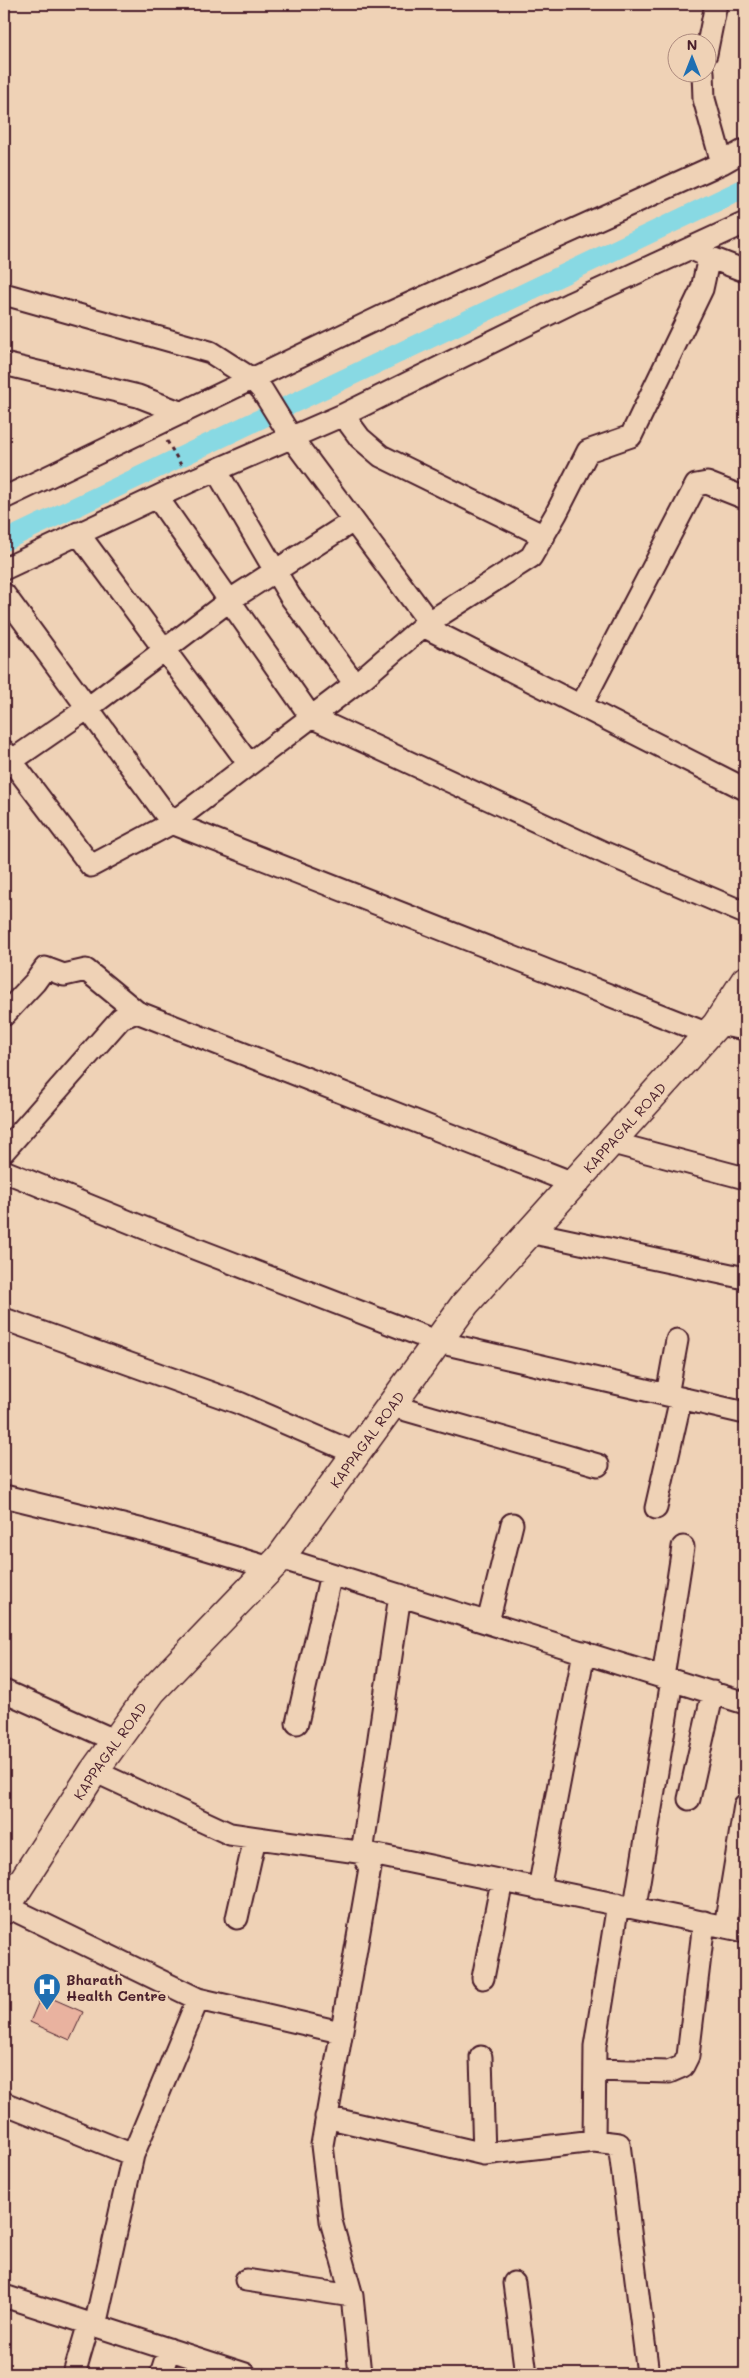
<svg xmlns="http://www.w3.org/2000/svg" width="749" height="2378" font-family="Mali,sans-serif">
  <rect width="100%" height="100%" fill="#efd2b6"/>
  <filter id="ink" filterUnits="userSpaceOnUse"><feTurbulence type="fractalNoise" baseFrequency=".02" numOctaves="2"/><feDisplacementMap in="SourceGraphic" scale="10" xChannelSelector="R" yChannelSelector="G"/><feConvolveMatrix kernelMatrix="1 2 1 2 8 2 1 2 1" color-interpolation-filters="sRGB"/></filter>
  <g filter="url(#ink)">
    <g fill="none" stroke-linecap="round" stroke-linejoin="round">
      <path stroke="#88d9e3" stroke-width="20" d="M4 541 745 188"/>
    </g>
    <path fill="#e9b29f" stroke="#4a1f2b" d="M42 1994 83 2012 70 2040 30 2022Z"/>
    <g fill="none" stroke-linecap="round" stroke-linejoin="round">
      <defs>
        <path id="street" d="M706 54 716 4
          M703 72 704 99 722 163
          M709 257 745 271
          M4 294 210 352 252 379 262 390 291 437 429 622
          M4 364 138 396 182 413
          M343 415 360 438 381 456 544 536
          M216 470 290 596 355 684
          M157 497 311 717 605 853 745 913
          M4 498 387 314 722 163 745 150
          M78 533 249 764
          M4 569 191 481 343 415 571 303 745 223
          M4 594 172 823 708 1034
          M423 626 745 789
          M581 706 696 485 707 483 745 498
          M4 751 91 866 172 823 364 677 423 626 531 557 556 514 588 451 631 436 702 289 709 257 692 249
          M4 766 88 708 230 600 353 521
          M4 1015 35 982 45 968 64 975 86 970 137 1012
          M717 1024 745 1029
          M609 1142 745 1178
          M4 1151 121 1018 137 1012 573 1183
          M4 1171 191 1247 438 1342 745 1413
          M529 1232 745 1278
          M4 1319 239 1403 357 1454
          M667 1395 677 1340
          M392 1406 598 1465
          M4 1496 143 1530 270 1568
          M656 1508 681 1398
          M280 1558 745 1703
          M488 1622 512 1524
          M663 1677 683 1547
          M4 1691 116 1741
          M297 1723 331 1574
          M94 1771 230 1834 372 1854 745 1931
          M689 1799 713 1692
          M539 1889 584 1652
          M618 1904 595 2046 594 2141 619 2144 648 2374
          M4 1905 198 1999 340 2032
          M635 1906 672 1680
          M237 1918 255 1838
          M725 1927 745 1805
          M483 1978 502 1881
          M481 2057 484 2154
          M595 2070 669 2072 683 2066 688 2056 704 1922
          M4 2103 133 2155
          M326 2117 484 2154 594 2141
          M246 2280 352 2296
          M514 2283 526 2374
          M4 2296 245 2374
          M95 2326 133 2155 198 1999
          M74 2374 89 2323
          M161 2374 169 2349
          M360 2374 352 2296 331 2221 322 2145 370 1868 362 1853 400 1595"/>
        <g id="secondary">
          <path id="s1" d="M4 1910 94 1771 152 1691 280 1558 465 1304 717 1024 745 981"/>
        </g>
      </defs>
      <use href="#street" stroke="#4a1f2b" stroke-width="25"/>
      <use href="#secondary" stroke="#4a1f2b" stroke-width="31"/>
      <path stroke="#4a1f2b" stroke-width="3" stroke-dasharray="4 4" stroke-linecap="butt" d="M167 441 181 465"/>
      <use href="#street" stroke="#efd2b6" stroke-width="21"/>
      <use href="#secondary" stroke="#efd2b6" stroke-width="28"/>
    </g>
  </g>
  <defs>
    <symbol id="hospital-pin" viewBox="-11 -11 22 30"><path d="M0 17L-7.5 6A9.5 9.5 0 1 1 7.5 6Z" fill="#1f6fb2" stroke="#efd2b6"/><path d="M-5-5h3v3.5h4V-5h3V5h-3V1.5h-4V5h-3Z" fill="#fff"/></symbol>
  </defs>
  <g fill-rule="evenodd">
    <use href="#hospital-pin" x="31" y="1971" width="32" height="43"/>
  </g>
  <g text-anchor="middle" dominant-baseline="central" stroke-width="5" stroke-linejoin="round" paint-order="stroke">
    <g font-size="14" fill="#4a1f2b" stroke="#efd2b6">
      <text stroke="none"><textPath href="#s1" startOffset="1001">KAPPAGAL ROAD</textPath></text>
      <text stroke="none"><textPath href="#s1" startOffset="596">KAPPAGAL ROAD</textPath></text>
      <text stroke="none"><textPath href="#s1" startOffset="191">KAPPAGAL ROAD</textPath></text>
    </g>
    <g font-size="14" font-weight="bold" fill="#4a1f2b" stroke="#efd2b6" text-anchor="start">
      <text x="66" y="1979">Bharath<tspan x="66" dy="16">Health Centre</tspan></text>
    </g>
  </g>
  <rect width="749" height="2378" fill="none" stroke="#efd2b6" stroke-width="20"/>
  <rect x="10" y="10" width="729" height="2358" fill="none" stroke="#4a1f2b" stroke-width="2" filter="url(#ink)"/>
  <g transform="translate(692 58)"><circle r="24" fill="#efd2b6" stroke="#ad8a7e"/>
  <path d="M0-4L9 19L0 12L-9 19Z" fill="#1f6fb2"/>
  <text y="-8" font-size="14" font-weight="bold" text-anchor="middle" fill="#4a1f2b">N</text>
  </g>
</svg>
